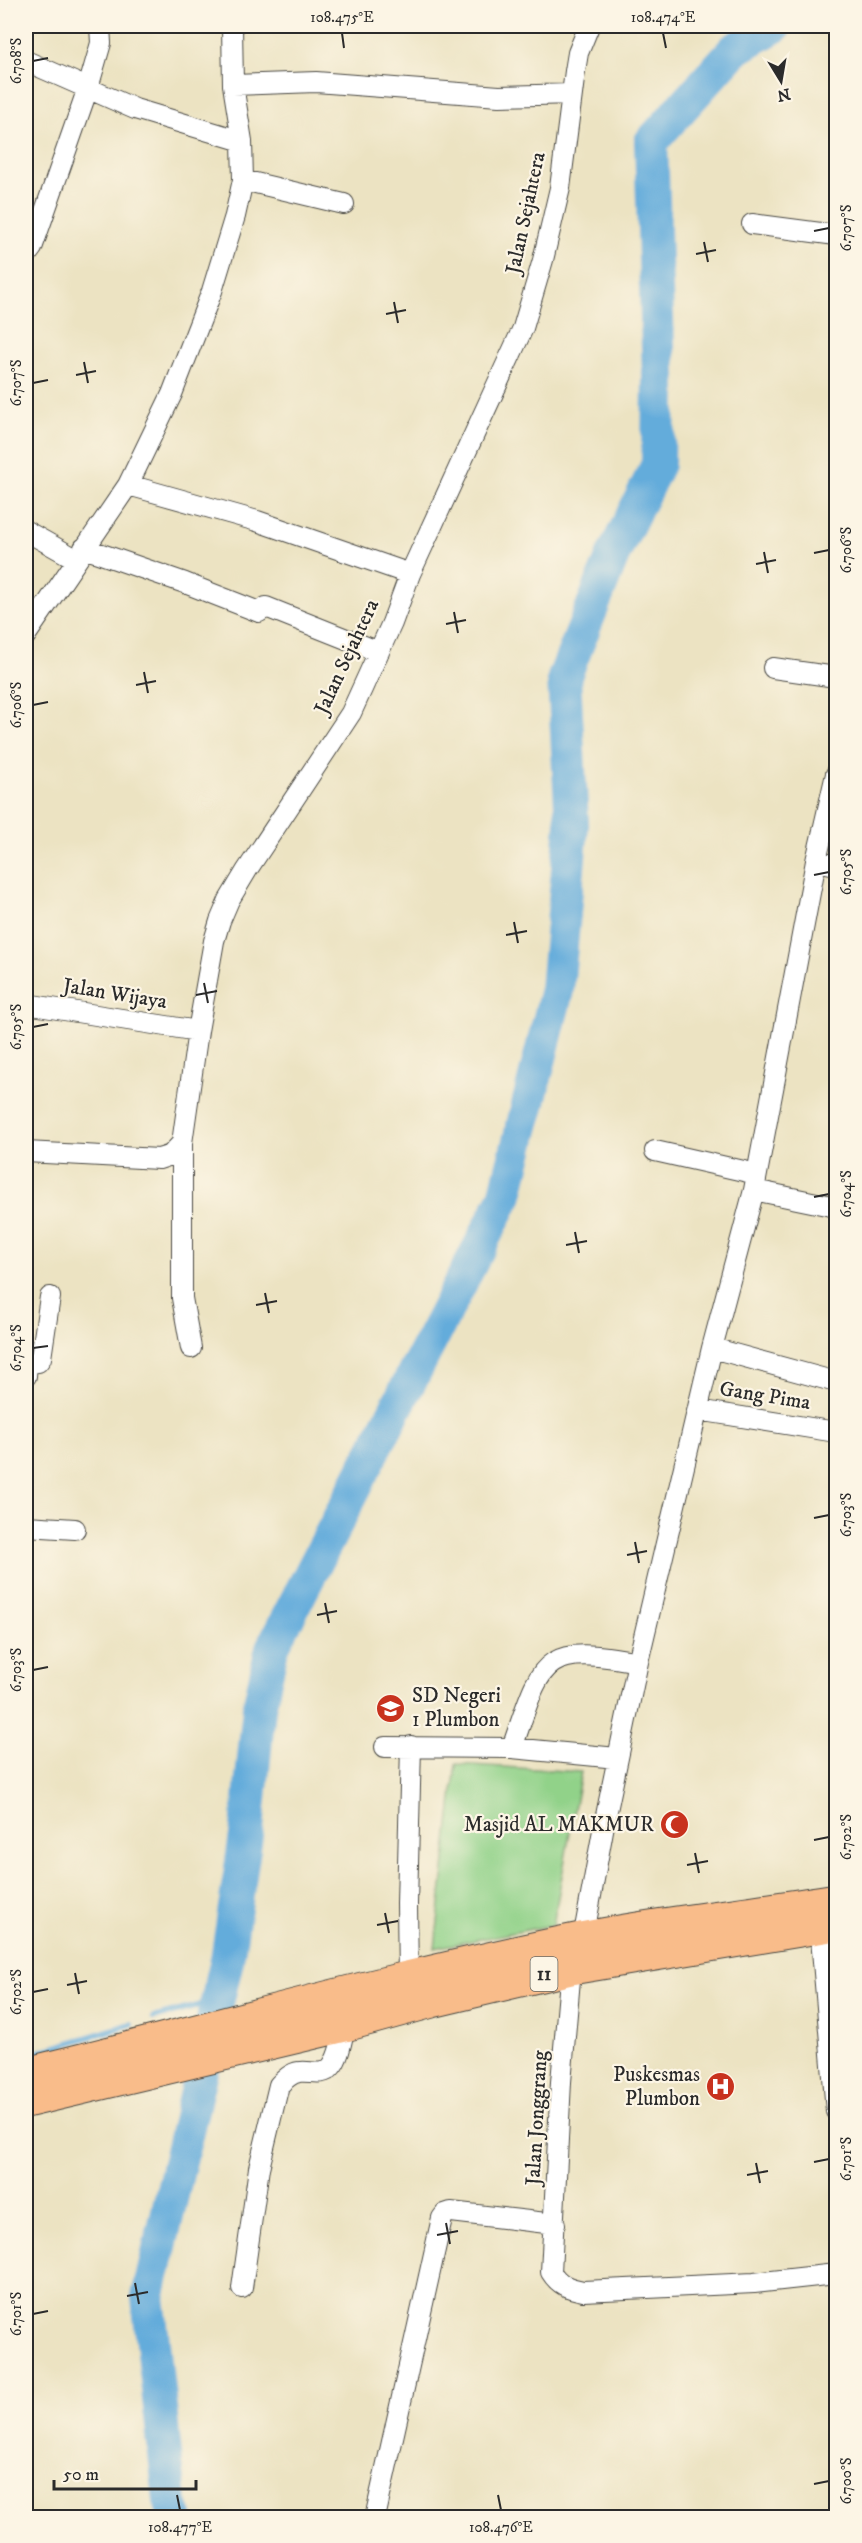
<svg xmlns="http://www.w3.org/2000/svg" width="862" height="2543" font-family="'IM FELL DW Pica',serif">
  <rect width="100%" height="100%" fill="#fcf5e5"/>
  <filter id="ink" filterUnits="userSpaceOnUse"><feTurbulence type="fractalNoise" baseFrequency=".0167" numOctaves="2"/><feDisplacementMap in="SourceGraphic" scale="12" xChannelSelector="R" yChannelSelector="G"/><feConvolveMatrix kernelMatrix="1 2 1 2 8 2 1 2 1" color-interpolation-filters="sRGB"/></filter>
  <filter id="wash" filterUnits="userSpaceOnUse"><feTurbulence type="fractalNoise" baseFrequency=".008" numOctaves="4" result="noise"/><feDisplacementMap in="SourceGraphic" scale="24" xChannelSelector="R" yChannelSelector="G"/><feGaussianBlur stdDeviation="1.35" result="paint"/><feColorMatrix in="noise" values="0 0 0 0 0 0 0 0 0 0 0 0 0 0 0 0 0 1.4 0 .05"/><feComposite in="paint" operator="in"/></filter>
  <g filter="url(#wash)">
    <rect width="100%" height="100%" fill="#ece3c2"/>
    <path fill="#91d289" stroke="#5e7e5a" stroke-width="1.5" d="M456 1764 581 1772 553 1925 435 1948Z"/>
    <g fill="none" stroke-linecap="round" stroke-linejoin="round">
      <path stroke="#64acdb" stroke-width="6" d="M153 2018 217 2001
        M26 2056 131 2024"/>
      <path stroke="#64acdb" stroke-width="34" d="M176 2518 170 2500 148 2297 227 1960 247 1829 259 1708 272 1648 505 1197 557 990 572 824 564 678 613 555 658 464 659 376 651 142 734 50 775 26"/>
    </g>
  </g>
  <g filter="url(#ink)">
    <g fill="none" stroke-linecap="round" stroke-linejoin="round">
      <defs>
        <path id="street" d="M26 61 135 109 242 141
          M233 85 316 82 499 96 572 94
          M243 180 344 204
          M752 224 836 235
          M26 256 32 248 88 88 101 43 100 26
          M132 486 257 521 410 574
          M26 531 76 559
          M84 548 185 583 259 612 266 607 379 652
          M26 635 128 485 172 394 212 291 235 216 243 180 242 141 233 85 232 26
          M773 668 836 677
          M816 861 836 865
          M26 1004 198 1031
          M182 1143V1298L191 1348
          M655 1151 757 1174
          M26 1152 159 1159 171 1155 182 1143 198 1031 214 941 220 921 229 900 247 870 351 713 392 623 410 574 523 328 543 260 560 188 575 71 578 53 589 26
          M754 1190 836 1207
          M712 1348 836 1382
          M26 1376 27 1363 38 1362 41 1358 50 1297
          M698 1410 836 1432
          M26 1526 75 1529
          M385 1747 512 1748 617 1758
          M512 1748C542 1662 539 1643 638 1662
          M820 1927 836 2111
          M583 1939 604 1825 638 1662 712 1348 754 1190 816 861 836 774
          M571 1968 561 2082 551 2272C559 2285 568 2288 583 2291L754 2283 836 2274
          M408 1978 407 1904 411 1746
          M242 2288 259 2168 279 2085C285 2079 291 2073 299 2072 310 2070 323 2077 331 2067 340 2057 342 2038 345 2025
          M375 2518 442 2218 445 2214 451 2212 555 2224"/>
        <path id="highway" d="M26 2074C211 2029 394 1977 581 1939 665 1922 752 1914 836 1900
          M26 2101 345 2025 432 2001 571 1968 836 1924"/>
      </defs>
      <use href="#street" stroke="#484742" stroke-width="22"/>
      <use href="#highway" stroke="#484742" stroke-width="35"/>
      <use href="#street" stroke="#fff" stroke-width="20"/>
      <use href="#highway" stroke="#f9bc8a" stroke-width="33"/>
    </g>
  </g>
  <path fill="none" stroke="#2b2b2b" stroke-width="2" d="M342 33 344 48M663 33 666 48M33 61 48 58M814 231 829 228M704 242 708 262M696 254 716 250M394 302 398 323M386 314 406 310M84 362 88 383M76 375 96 371M33 383 48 380M764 552 768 573M814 553 829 550M756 564 776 560M454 612 458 633M446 624 466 620M144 672 148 693M136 685 156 681M33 705 48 702M814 875 829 872M514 922 518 943M506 935 527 931M204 983 208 1003M196 995 217 991M33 1027 48 1024M814 1197 829 1194M575 1232 579 1253M566 1245 587 1241M265 1293 269 1313M256 1305 277 1301M33 1348 48 1346M814 1518 829 1515M635 1542 639 1563M627 1555 647 1551M325 1603 329 1623M317 1615 337 1611M33 1670 48 1667M814 1840 829 1837M695 1853 699 1873M687 1865 708 1861M385 1913 389 1933M377 1925 398 1921M75 1973 79 1994M67 1985 87 1981M33 1992 48 1989M814 2162 829 2159M756 2163 760 2183M747 2175 768 2171M446 2223 450 2244M437 2235 458 2231M135 2283 139 2304M127 2296 148 2292M33 2314 48 2311M814 2484 829 2481M177 2495 180 2510M498 2495 501 2510"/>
  <defs>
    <symbol id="school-disc" viewBox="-11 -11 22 22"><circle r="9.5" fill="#c8321e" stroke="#fcf5e5"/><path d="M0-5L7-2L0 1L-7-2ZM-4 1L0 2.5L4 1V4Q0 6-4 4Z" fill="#fff"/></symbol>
    <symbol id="mosque-disc" viewBox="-11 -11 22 22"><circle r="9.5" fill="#c8321e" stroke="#fcf5e5"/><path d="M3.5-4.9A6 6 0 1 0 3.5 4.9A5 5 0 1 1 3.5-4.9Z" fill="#fff"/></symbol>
    <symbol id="hospital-disc" viewBox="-11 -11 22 22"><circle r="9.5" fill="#c8321e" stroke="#fcf5e5"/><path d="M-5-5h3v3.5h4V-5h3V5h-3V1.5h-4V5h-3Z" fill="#fff"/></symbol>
  </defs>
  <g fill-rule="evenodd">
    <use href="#school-disc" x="374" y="1692" width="33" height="33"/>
    <use href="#mosque-disc" x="658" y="1808" width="33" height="33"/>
    <use href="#hospital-disc" x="704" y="2070" width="33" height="33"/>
  </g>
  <g text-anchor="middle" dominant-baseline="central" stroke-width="4.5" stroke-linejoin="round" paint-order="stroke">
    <rect fill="#fcf5e5" stroke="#6a6863" stroke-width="1.5" x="530.5" y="1957" width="27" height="34" rx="4.5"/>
    <g font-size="20" font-weight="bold" fill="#2b2b2b">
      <text x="544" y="1974">11</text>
    </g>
    <g font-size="21" fill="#2b2b2b" stroke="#fcf5e5">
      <text transform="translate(526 213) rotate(-78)">Jalan Sejahtera</text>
      <text transform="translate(347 657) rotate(-65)">Jalan Sejahtera</text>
      <text transform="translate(115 994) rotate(9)">Jalan Wijaya</text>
      <text transform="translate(765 1396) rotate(9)">Gang Pima</text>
      <text transform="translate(537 2118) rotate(-87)">Jalan Jonggrang</text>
    </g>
    <g font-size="21" fill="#2b2b2b" stroke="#fcf5e5" text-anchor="end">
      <text x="412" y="1696" text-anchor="start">SD Negeri<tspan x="412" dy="24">1 Plumbon</tspan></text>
      <text x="654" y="1825">Masjid AL MAKMUR</text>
      <text x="700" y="2075">Puskesmas<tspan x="700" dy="24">Plumbon</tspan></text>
    </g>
  </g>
  <rect width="862" height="2543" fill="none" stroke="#fcf5e5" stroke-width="66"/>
  <g transform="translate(781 81) rotate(169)" stroke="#fcf5e5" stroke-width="4.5" paint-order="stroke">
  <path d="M0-4.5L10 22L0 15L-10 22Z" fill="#2b2b2b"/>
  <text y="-9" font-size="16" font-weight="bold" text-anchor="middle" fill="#2b2b2b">N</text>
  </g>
  <path d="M54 2480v9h142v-9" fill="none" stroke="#2b2b2b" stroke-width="3"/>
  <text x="63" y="2480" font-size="18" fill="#2b2b2b" stroke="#fcf5e5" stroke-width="4.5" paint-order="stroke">50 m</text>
  <rect x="33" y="33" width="796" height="2477" fill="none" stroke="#2b2b2b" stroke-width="2"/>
  <g font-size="15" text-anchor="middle" fill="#2b2b2b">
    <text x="342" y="22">108.475°E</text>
    <text x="663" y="22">108.474°E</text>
    <text transform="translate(16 61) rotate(-90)" y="5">6.708°S</text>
    <text transform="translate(846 228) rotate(-90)" y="5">6.707°S</text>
    <text transform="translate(16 383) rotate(-90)" y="5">6.707°S</text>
    <text transform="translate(846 550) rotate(-90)" y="5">6.706°S</text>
    <text transform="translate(16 705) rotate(-90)" y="5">6.706°S</text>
    <text transform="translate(846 872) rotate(-90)" y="5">6.705°S</text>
    <text transform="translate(16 1027) rotate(-90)" y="5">6.705°S</text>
    <text transform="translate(846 1194) rotate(-90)" y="5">6.704°S</text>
    <text transform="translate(16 1348) rotate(-90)" y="5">6.704°S</text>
    <text transform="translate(846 1515) rotate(-90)" y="5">6.703°S</text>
    <text transform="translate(16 1670) rotate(-90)" y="5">6.703°S</text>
    <text transform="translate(846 1837) rotate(-90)" y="5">6.702°S</text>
    <text transform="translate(16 1992) rotate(-90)" y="5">6.702°S</text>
    <text transform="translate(846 2159) rotate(-90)" y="5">6.701°S</text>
    <text transform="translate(16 2314) rotate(-90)" y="5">6.701°S</text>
    <text transform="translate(846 2481) rotate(-90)" y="5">6.700°S</text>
    <text x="180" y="2532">108.477°E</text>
    <text x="501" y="2532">108.476°E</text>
  </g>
</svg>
